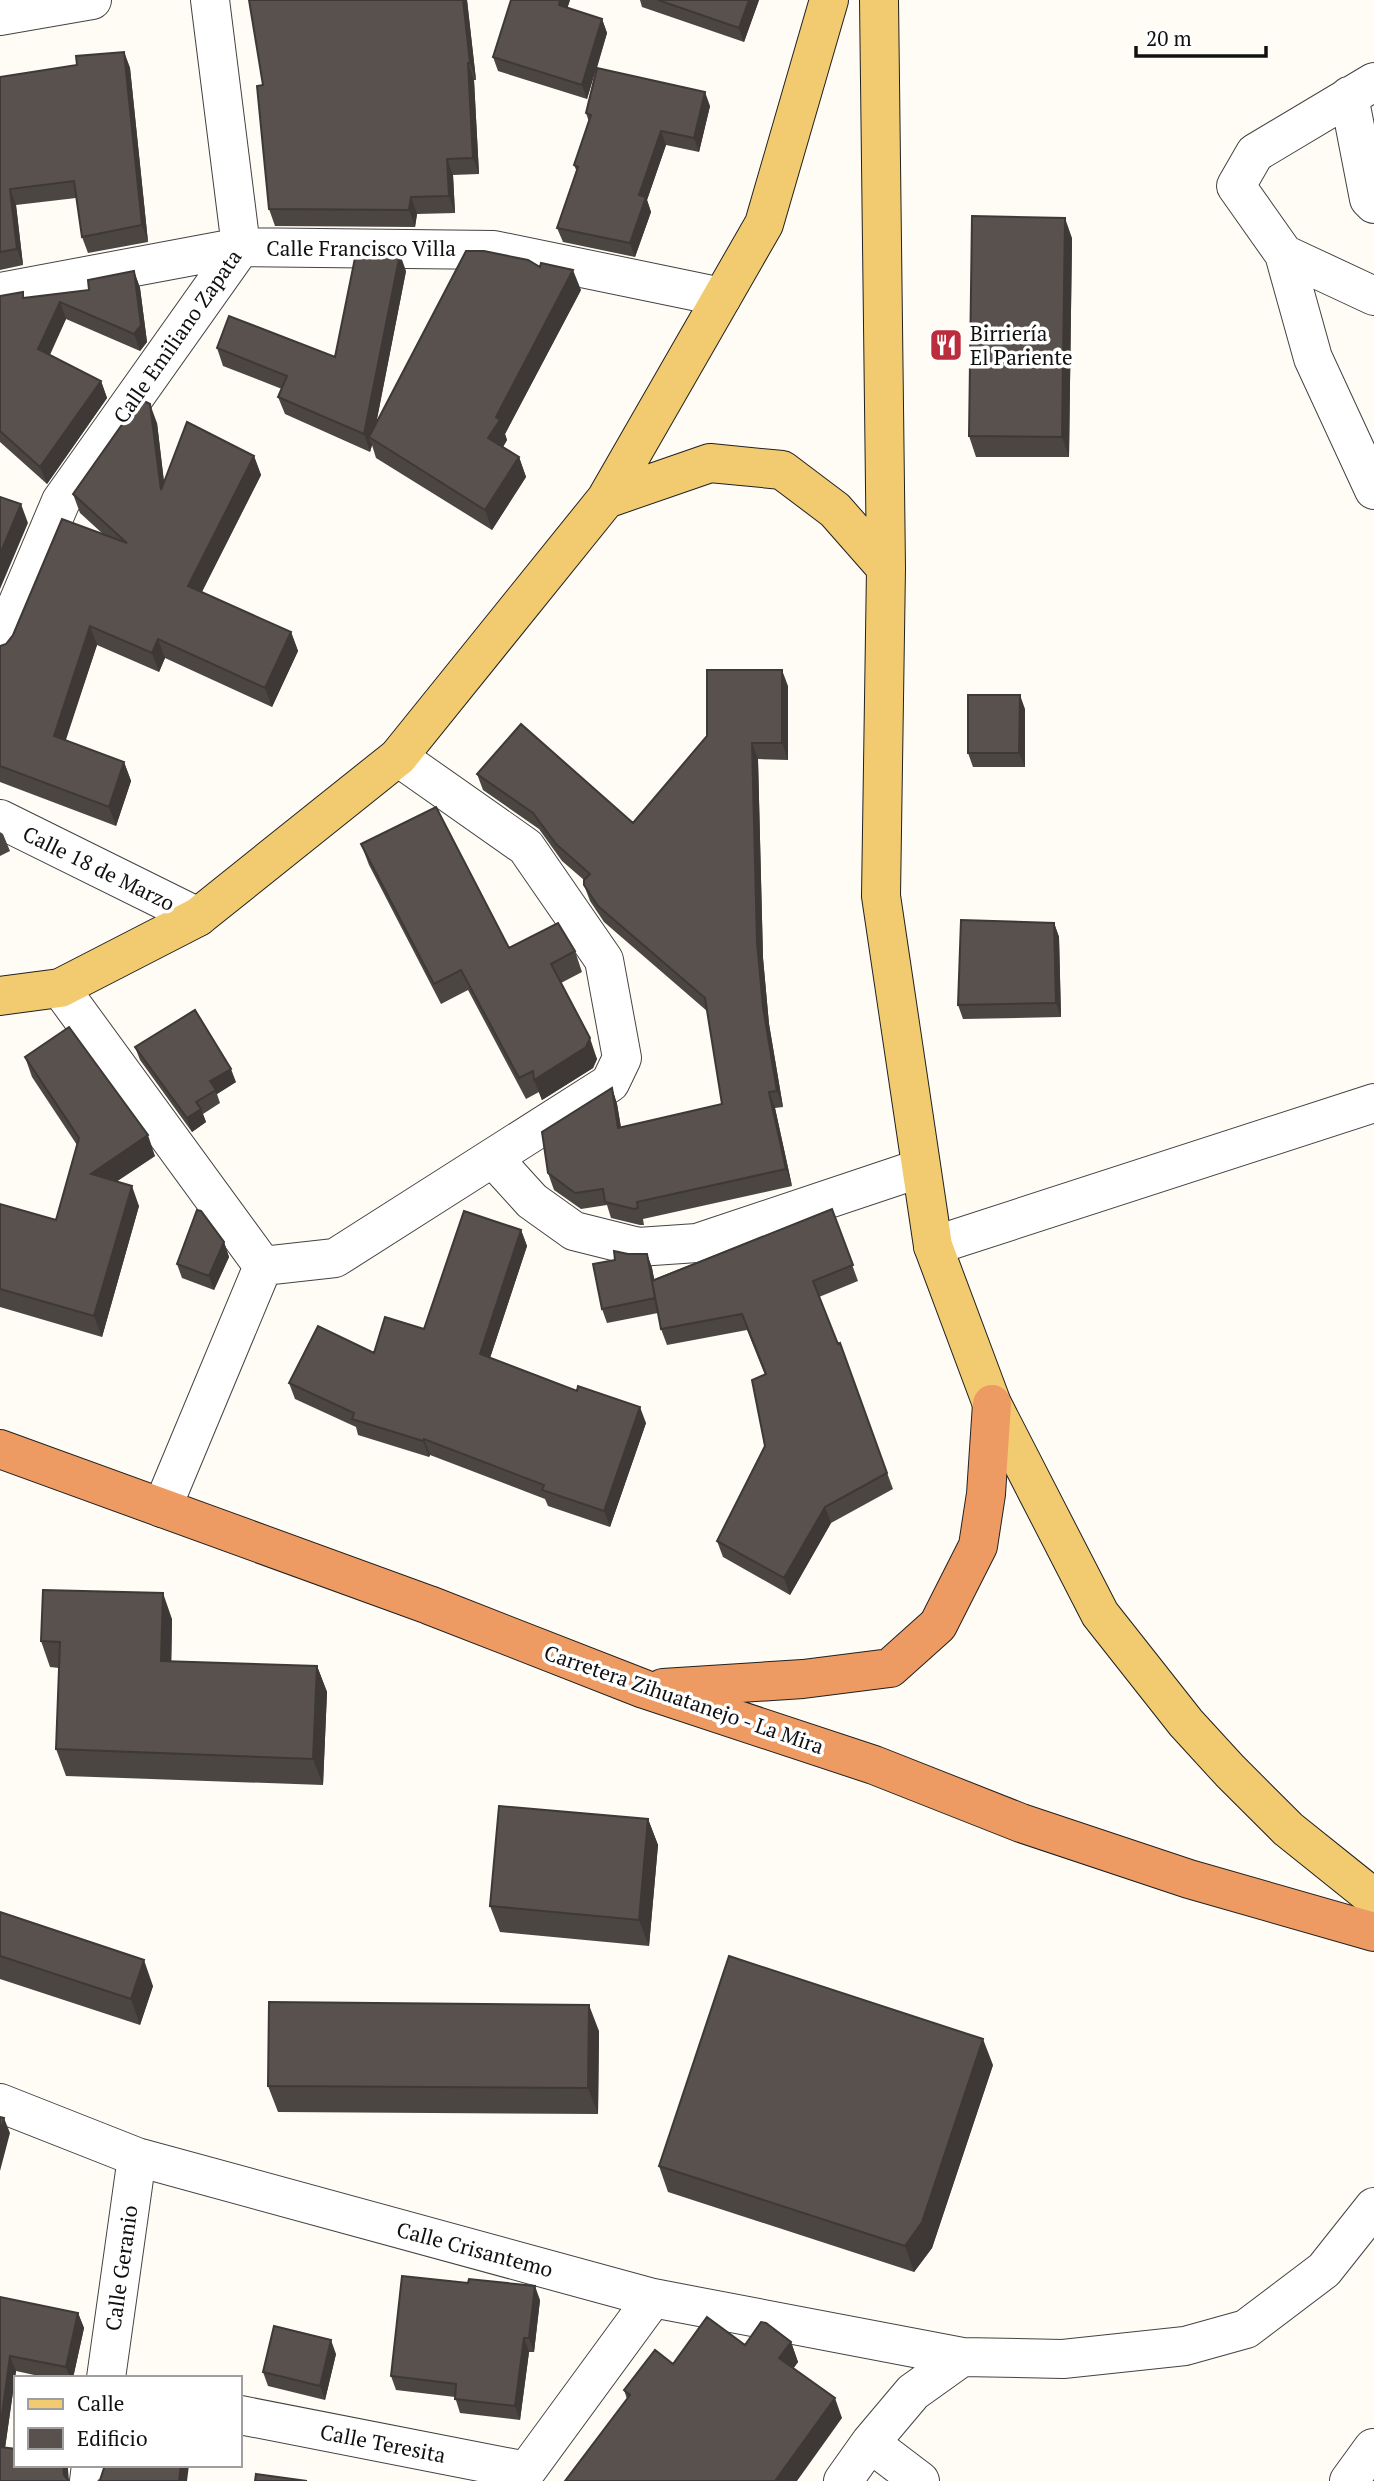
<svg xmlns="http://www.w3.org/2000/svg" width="1374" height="2481" font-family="'PT Serif',serif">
  <rect width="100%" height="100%" fill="#fefcf4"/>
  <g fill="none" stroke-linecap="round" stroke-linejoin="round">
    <defs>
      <path id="street" d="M0 16 92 0
        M1374 82 1255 153 1236 186 1284 254 1374 296
        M1349 96 1369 199 1374 204
        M1284 254 1313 358 1374 490
        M0 292 241 247 494 250 722 297
        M0 645 61 501 241 247 210 0
        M0 819 198 917
        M60 988 263 1266
        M493 1158 532 1201 574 1231 638 1247 697 1243 921 1168
        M933 1246 1374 1103
        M162 1508 263 1266 335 1258 610 1083 622 1058 604 960 526 847 398 757
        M0 2103 137 2157 653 2298 962 2357
        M106 2378 137 2157
        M240 2415 526 2471
        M870 2443 920 2481
        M89 2481 91 2465
        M519 2481 653 2298
        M843 2481 870 2443 913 2392 962 2357 1063 2359 1185 2346 1246 2329 1324 2270 1374 2207
        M1349 2481 1373 2448"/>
      <path id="primary" d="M879 0 886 568 881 896 933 1246 992 1404 1100 1614 1186 1723 1230 1771 1288 1829 1374 1898
        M606 499 710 463 782 470 835 510 886 568
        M0 996 60 988 198 917 398 757 606 499 764 224 829 0"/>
      <path id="highway" d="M0 1449 429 1605 644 1689 874 1765 1021 1823 1189 1879 1374 1932
        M663 1688 803 1679 890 1668 938 1625 978 1546 986 1494 992 1404"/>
    </defs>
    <use href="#street" stroke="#434343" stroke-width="40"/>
    <use href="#primary" stroke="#212121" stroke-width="40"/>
    <use href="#highway" stroke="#212121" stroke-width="40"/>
    <use href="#street" stroke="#fff" stroke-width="38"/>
    <use href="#primary" stroke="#f2cb70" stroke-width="38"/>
    <use href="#highway" stroke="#ed9a63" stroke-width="38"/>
  </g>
  <path fill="#4c4642" d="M467 0 476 80H474L479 174 453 175 455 213 417 214 415 227 275 226 269 209 263 85Z
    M570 0 567 8 602 19 607 33 597 68 710 106 699 152 666 145 647 200 651 212 635 257 563 242 557 228 577 172 574 165 589 122 586 113 596 68 587 99 498 71 493 57Z
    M640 0H759L744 42 642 7Z
    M124 52 130 68 148 242 88 253 82 237 76 198 16 205 23 265 0 270V77L77 65Z
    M1072 238 1069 457H976L969 436Z
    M134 271 140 288 147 342 140 351 66 319 50 355 101 381 107 398 47 484 0 442V296L24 298 89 290Z
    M406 271 376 423 581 290 505 434 507 440 503 447 519 457 526 477 492 530 376 458 372 445 370 452 285 414 278 397 282 389 223 366 217 348 335 357Z
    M157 423 164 481 254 456 261 475 202 592 291 632 298 651 272 707 165 658 159 672 97 645 65 740 124 762 131 781 116 826 0 782V646L6 644 103 534 80 513 73 494Z
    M788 686V760L758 759 763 958 769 1024 783 1107 775 1108 792 1186 643 1219 644 1225H640L611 1218 607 1205 581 1209 554 1190 548 1173 612 1088 617 1104 621 1128 722 1104 707 1011 604 922 590 901 584 885V880L562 861 539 829 483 790 477 774 633 823Z
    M1025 709V767H973L968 753Z
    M0 832 3 834 10 851 0 856Z
    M361 844 509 948 575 951 582 972 561 983 597 1059 593 1068 542 1100 539 1092 526 1099 468 990 441 1004 369 865Z
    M1054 923 1059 937 1061 1017 963 1019 958 1005Z
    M135 1047 236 1082 217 1094 220 1103 203 1114 206 1122 192 1132 140 1060Z
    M25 1057 155 1156 117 1181 139 1206 102 1337 0 1307V1204L56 1220 77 1145 32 1077Z
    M832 1209 858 1281 819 1297 838 1344 840 1343 893 1489 831 1523 790 1595 723 1557 717 1541 765 1446V1375L747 1330 667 1345 661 1329 658 1313 607 1323 602 1309 615 1260 628 1254H647L652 1268 654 1279Z
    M521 1230 527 1246 490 1358 646 1423 610 1527 548 1506 545 1499 430 1455 429 1457 358 1435 356 1427 295 1399 289 1383 374 1353 424 1329Z
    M224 1242 229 1257 214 1290 182 1278 177 1264Z
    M172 1619 171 1661 317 1666 327 1692 323 1785 66 1776 56 1749 59 1668 50 1667 41 1641Z
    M648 1819 658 1845 649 1946 500 1932 490 1906Z
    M0 1912 153 1986 140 2025 0 1979Z
    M599 2031 598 2114 278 2112 268 2086Z
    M993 2065 932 2248 914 2272 668 2192 659 2166Z
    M0 2297 78 2313 84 2328 73 2378H48L16 2371 5 2448 16 2465H67L68 2469 0 2481Z
    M540 2300 534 2352H529L520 2420 460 2413 455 2397 396 2390 391 2376Z
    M791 2342 798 2362 793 2369 842 2418 627 2399 624 2390 673 2364 745 2345Z
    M336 2354 325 2400 268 2386 263 2372Z"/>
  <path fill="#3e3936" d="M463 0H467L476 80 470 63Z
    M560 0H570L564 19 559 5Z
    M749 0H759L744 42 739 28Z
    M602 19 607 33 587 99 582 85Z
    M124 52 130 68 148 242 142 225Z
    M468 63 474 80 479 174 473 158Z
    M705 92 710 106 699 152 694 138Z
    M661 131 666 145 647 200 651 212 635 257 630 243 639 195Z
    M447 159 453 175 455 213 449 196Z
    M10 189 16 205 23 265 17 249Z
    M411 197 417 214 415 227 409 210Z
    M1065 218 1072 238 1069 457 1062 437Z
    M400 254 406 271 373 440 369 437 372 445 370 452 364 434Z
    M573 270 581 290 505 434 507 440 496 459 488 438 496 417Z
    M134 271 140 288 147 342 140 351 134 334Z
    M60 302 66 319 44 366 38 349Z
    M101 381 107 398 47 484 40 467Z
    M150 404 157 423 167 509 161 490Z
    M254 456 261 475 195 605 188 586Z
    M519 457 526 477 492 530 485 510Z
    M21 504 28 523 0 589V554Z
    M90 626 97 645 61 755 54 736Z
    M291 632 298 651 272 707 265 688Z
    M158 639 165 658 159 672 152 653Z
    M782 670 788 686V760L782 743Z
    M1020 695 1025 709V767L1019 753Z
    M752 743 758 759 763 958 769 1024 783 1107 777 1091 763 1007 757 942Z
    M124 762 131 781 116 826 109 807Z
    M1054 923 1059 937 1061 1017 1056 1003Z
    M590 1038 597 1059 593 1068 542 1100 534 1080Z
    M231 1069 236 1082 217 1094 210 1081Z
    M612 1088 617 1104 624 1145 618 1128Z
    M769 1092 775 1108 792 1186 786 1169Z
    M201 1109 206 1122 192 1132 187 1118Z
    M148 1135 155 1156 98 1194 91 1174Z
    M132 1186 139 1206 102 1337 94 1316Z
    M521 1230 527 1246 486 1370 480 1354Z
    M224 1242 229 1257 214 1290 209 1276Z
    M647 1254 652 1268 661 1313 655 1298Z
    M640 1407 646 1423 610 1527 604 1511Z
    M424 1439 430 1455 429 1457 423 1441Z
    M825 1507 831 1523 790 1595 784 1578Z
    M163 1593 172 1619 171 1687 161 1661Z
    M317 1666 327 1692 323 1785 313 1759Z
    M648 1819 658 1845 649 1946 639 1920Z
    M144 1960 153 1986 140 2025 131 1999Z
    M589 2005 599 2031 598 2114 588 2088Z
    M983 2039 993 2065 932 2248 914 2272 905 2246Z
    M4 2118 10 2133 0 2171V2134Z
    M535 2286 540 2300 534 2352 529 2338Z
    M78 2313 84 2328 73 2378H70L66 2367Z
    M524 2338 529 2352 520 2420 515 2406Z
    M331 2340 336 2354 325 2400 320 2386Z
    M791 2342 798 2362 786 2378 779 2358Z
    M10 2356 16 2371 3 2462 0 2454V2429Z
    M835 2398 842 2418 797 2481H775Z
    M63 2465H67L68 2469 69 2481 64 2475Z
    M181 2465H189L187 2481H179Z"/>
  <path fill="#58514d" stroke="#3e3936" stroke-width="2" d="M249 0H463L470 63H468L473 158 447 159 449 196 411 197 409 210 269 209 257 86 263 85Z
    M511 0H560L559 5 602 19 582 85 493 57Z
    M658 0H749L739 28Z
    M124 52 142 225 82 237 74 181 10 189 17 249 0 252V77L77 65 76 56Z
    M597 68 705 92 694 138 661 131 639 195 646 197 630 243 557 228 578 167 574 165 591 115 586 113Z
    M972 216 1065 218 1062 437 969 436Z
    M466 251H484L528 260 540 267 541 263 573 270 496 417 500 420 488 438 519 457 485 510 369 437Z
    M356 253 400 254 364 434 278 397 287 376 217 348 229 316 335 357Z
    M134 271 141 325 134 334 60 302 38 349 101 381 40 467 0 431V296L23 292V298L89 290 88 280Z
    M140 399 150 404 161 490 187 422 254 456 188 586 291 632 265 688 158 639 152 653 90 626 54 736 124 762 109 807 0 766V646L6 644 13 635 62 519 127 543 73 494Z
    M0 497 21 504 0 554Z
    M707 670H782V743H752L757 942 763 1007 777 1091 769 1092 786 1169 637 1202 638 1208 634 1209 605 1202 603 1189 575 1193 548 1173 542 1132 612 1088 618 1128 722 1104 705 998 598 906 584 885V880L590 874 556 844 533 813 477 774 521 724 633 823 707 736Z
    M968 695H1020L1019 753H968Z
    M436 807 509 948 558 923 575 951 551 964 590 1038 586 1047 534 1080 533 1071 519 1078 461 970 434 984 361 844Z
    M961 920 1054 923 1056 1003 958 1005Z
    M195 1010 231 1069 210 1081 216 1090 196 1102 201 1109 187 1118 135 1047Z
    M69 1027 148 1135 91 1174 132 1186 94 1316 0 1289V1204L56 1220 79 1138 25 1057Z
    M832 1209 853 1265 813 1281 838 1344 840 1343 887 1473 825 1507 784 1578 717 1541 765 1446 752 1380 766 1374 742 1314 661 1329 652 1281Z
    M197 1210 201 1211 224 1242 209 1276 177 1264Z
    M464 1211 521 1230 480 1354 577 1391 578 1386 640 1407 604 1511 542 1490 544 1485 424 1439 423 1441 352 1419 354 1413 289 1383 318 1326 374 1353 385 1317 424 1329Z
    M614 1251 628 1254H647L655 1298 602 1309 593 1264 615 1260Z
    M43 1590 163 1593 161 1661 317 1666 313 1759 56 1749 60 1642 41 1641Z
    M499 1806 648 1819 639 1920 490 1906Z
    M0 1912 144 1960 131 1999 0 1956Z
    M729 1956 983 2039 922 2222 905 2246 659 2166Z
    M269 2002 589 2005 588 2088 268 2086Z
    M0 2117 4 2118 0 2134Z
    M402 2276 468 2283 469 2279 535 2286 529 2338H524L515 2406 455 2399 456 2384 391 2376Z
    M0 2297 78 2313 66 2367 10 2356 0 2429Z
    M707 2317 745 2345 761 2322 766 2323 791 2342 779 2358 835 2398 775 2481H565L630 2395 624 2390 655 2350 673 2364Z
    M274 2326 331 2340 320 2386 263 2372Z
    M0 2447 16 2449V2465H63L64 2475 69 2481H0Z
    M105 2465 133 2466V2465H181L179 2481H98L100 2480Z
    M256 2474 307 2481H255Z"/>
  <defs>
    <symbol id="restaurant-square" viewBox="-11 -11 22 22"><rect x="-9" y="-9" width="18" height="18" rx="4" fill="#bb2d3c" stroke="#fff"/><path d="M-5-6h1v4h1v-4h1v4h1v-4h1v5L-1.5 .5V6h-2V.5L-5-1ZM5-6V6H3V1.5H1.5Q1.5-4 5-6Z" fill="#fff"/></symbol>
  </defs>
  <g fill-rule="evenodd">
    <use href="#restaurant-square" x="927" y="326" width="38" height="38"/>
  </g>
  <g text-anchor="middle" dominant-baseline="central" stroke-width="7" stroke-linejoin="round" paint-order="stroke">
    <g font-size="21" fill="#101010" stroke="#fff">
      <text x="361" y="248">Calle Francisco Villa</text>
      <text transform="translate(177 336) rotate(-55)">Calle Emiliano Zapata</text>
      <text transform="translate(99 868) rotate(26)">Calle 18 de Marzo</text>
      <text transform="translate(684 1699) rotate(19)">Carretera Zihuatanejo - La Mira</text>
      <text transform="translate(475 2249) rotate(15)">Calle Crisantemo</text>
      <text transform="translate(121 2268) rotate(-82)">Calle Geranio</text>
      <text transform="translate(383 2443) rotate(11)">Calle Teresita</text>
    </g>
    <g font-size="21" fill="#101010" stroke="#fff" text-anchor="start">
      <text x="970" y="333">Birriería<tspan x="970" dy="24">El Pariente</tspan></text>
    </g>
  </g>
  <rect x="14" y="2376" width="228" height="91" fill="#ffffff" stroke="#9f9f9f" stroke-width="2"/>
  <rect x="28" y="2399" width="35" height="10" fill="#f2cb70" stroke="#9f9f9f" stroke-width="2"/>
  <text x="77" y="2411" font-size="21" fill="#101010">Calle</text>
  <rect x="28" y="2428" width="35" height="21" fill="#58514d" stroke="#9f9f9f" stroke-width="2"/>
  <text x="77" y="2446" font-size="21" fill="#101010">Edificio</text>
  <path d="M1136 46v10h130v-10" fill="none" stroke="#101010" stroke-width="3.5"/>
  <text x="1146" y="46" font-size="21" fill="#101010" stroke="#ffffff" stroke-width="5" paint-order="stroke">20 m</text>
</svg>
